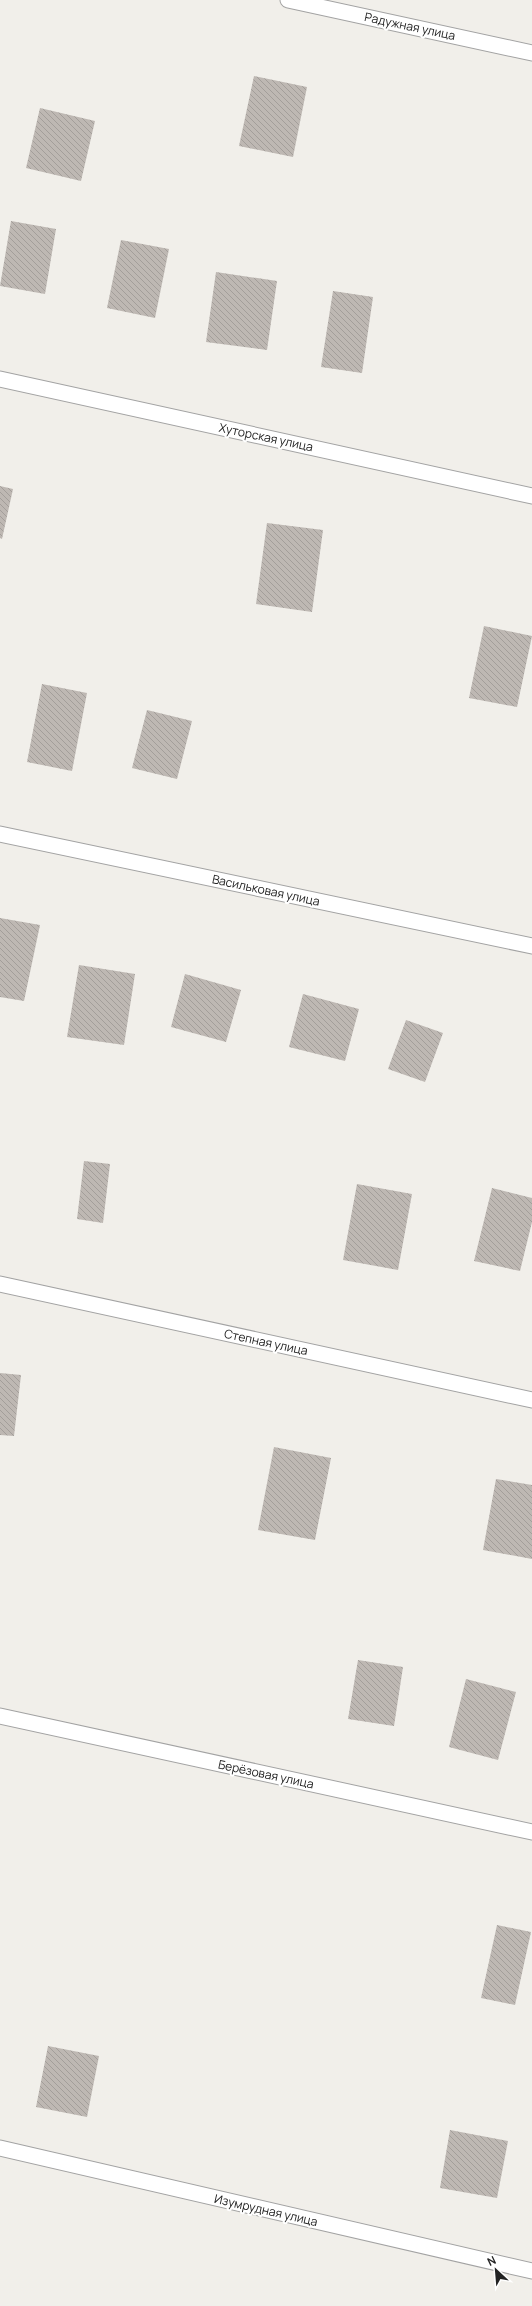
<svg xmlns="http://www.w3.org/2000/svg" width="532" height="2306" font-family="Manrope,sans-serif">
  <defs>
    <pattern id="building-back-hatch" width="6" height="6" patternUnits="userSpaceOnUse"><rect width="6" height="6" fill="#beb8b3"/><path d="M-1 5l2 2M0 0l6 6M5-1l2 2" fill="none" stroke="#a39e9a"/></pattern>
  </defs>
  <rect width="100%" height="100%" fill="#f1efea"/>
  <path fill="url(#building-back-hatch)" d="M254 76 307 87 293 157 239 146Z
    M40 108 95 121 81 181 26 168Z
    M11 221 56 229 45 294 0 286Z
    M121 240 169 249 155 318 107 308Z
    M216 272 277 281 267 350 206 342Z
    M333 291 373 297 362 373 321 367Z
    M0 486 13 489 2 539 0 538Z
    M267 523 323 530 312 612 256 604Z
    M484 626 532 636 517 707 469 698Z
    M42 684 87 693 72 771 27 762Z
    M147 710 192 721 177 779 132 768Z
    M0 918 40 925 24 1001 0 997Z
    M79 965 135 974 124 1045 67 1037Z
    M185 974 241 990 226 1042 171 1027Z
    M303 994 359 1009 345 1061 289 1047Z
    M406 1020 443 1033 425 1082 388 1069Z
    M84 1161 110 1164 103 1223 77 1219Z
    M357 1184 412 1194 398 1270 343 1260Z
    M492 1188 532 1198V1222L520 1271 474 1261Z
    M0 1373 21 1375 14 1436 0 1435Z
    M274 1447 331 1458 315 1540 258 1530Z
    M496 1479 532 1485V1559L483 1550Z
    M358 1660 403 1667 394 1726 348 1719Z
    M466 1679 516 1692 498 1760 449 1747Z
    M497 1925 531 1932 515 2005 481 1998Z
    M48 2046 99 2056 87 2117 36 2107Z
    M450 2130 508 2141 497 2198 440 2188Z"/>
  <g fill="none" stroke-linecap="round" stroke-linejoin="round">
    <defs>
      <path id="service" d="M288 0 532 53
        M0 379 532 496
        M0 834 532 946
        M0 1284 532 1400
        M0 1716 532 1832
        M0 2148 532 2271"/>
    </defs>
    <use href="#service" stroke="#a3a3a3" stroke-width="17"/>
    <use href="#service" stroke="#fff" stroke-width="15"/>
  </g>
  <g text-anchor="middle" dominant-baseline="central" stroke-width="4" stroke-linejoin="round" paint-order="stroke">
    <g font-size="12" fill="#222" stroke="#fff">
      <text transform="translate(410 26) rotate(12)">Радужная улица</text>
      <text transform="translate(266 437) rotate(12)">Хуторская улица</text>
      <text transform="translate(266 890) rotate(12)">Васильковая улица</text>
      <text transform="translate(266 1342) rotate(12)">Степная улица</text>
      <text transform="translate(266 1774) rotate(12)">Берёзовая улица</text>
      <text transform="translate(266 2210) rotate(13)">Изумрудная улица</text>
    </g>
  </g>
  <g transform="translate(496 2270) rotate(334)" stroke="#ffffff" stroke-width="3" paint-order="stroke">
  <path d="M0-3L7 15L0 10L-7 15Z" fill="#222222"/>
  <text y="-6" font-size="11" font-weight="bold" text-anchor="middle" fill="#222222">N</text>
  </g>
</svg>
